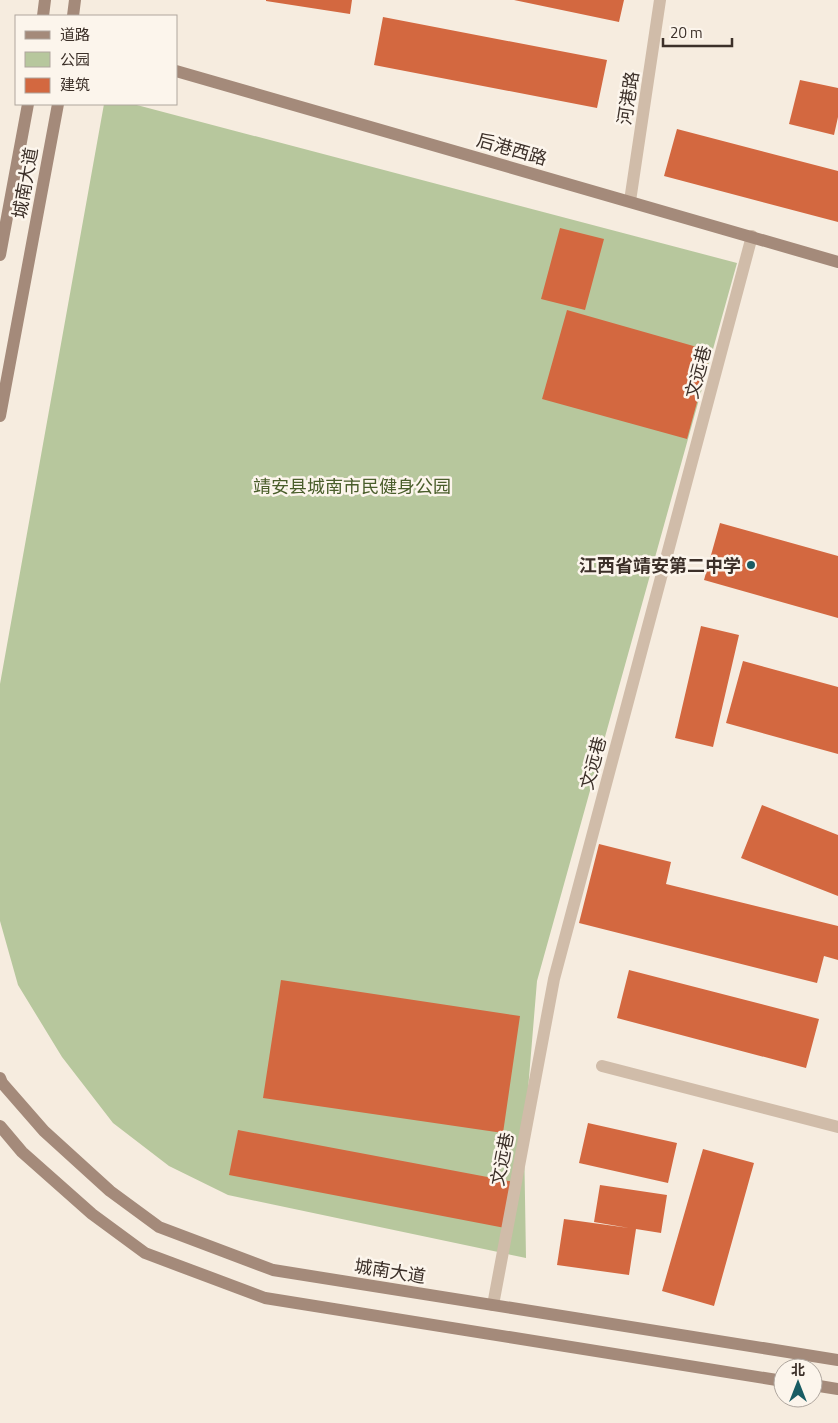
<svg xmlns="http://www.w3.org/2000/svg" width="838" height="1423" font-family="'Titillium Web','Noto Sans SC',sans-serif">
  <rect width="100%" height="100%" fill="#f6ecdf"/>
  <path fill="#b7c79d" d="M104 104H133L737 263 537 981 524 1138 526 1258 228 1195 169 1166 113 1123 62 1057 18 985 0 921V684Z"/>
  <path fill="#d36840" d="M266 0H352L350 14 266 1Z
    M514 0H624L619 22Z
    M383 17 607 60 597 108 374 65Z
    M800 80 838 88V117L834 135 789 124Z
    M677 129 838 171V222L664 176Z
    M560 228 604 239 585 310 541 299Z
    M567 310 711 351 687 439 542 399Z
    M720 523 838 556V618L704 580Z
    M701 626 739 635 713 747 675 738Z
    M743 661 838 687V754L726 723Z
    M762 805 838 835V896L741 858Z
    M599 844 671 862 666 884 838 926V960L824 956 817 983 579 923Z
    M629 970 819 1019 806 1068 617 1018Z
    M281 980 520 1016 503 1133 263 1098Z
    M588 1123 677 1143 668 1183 579 1163Z
    M238 1130 514 1182 505 1228 229 1175Z
    M703 1149 754 1163 714 1306 662 1291Z
    M600 1185 667 1195 661 1233 636 1229 629 1275 557 1265 564 1219 629 1228 594 1222Z"/>
  <g fill="none" stroke-linecap="round" stroke-linejoin="round">
    <path stroke="#d0bca9" stroke-width="12" d="M630 201 660 0
      M602 1066 838 1127
      M493 1305 554 979 752 236"/>
    <path stroke="#a48a7a" stroke-width="12" d="M43 16 45 0
      M73 16 75 0
      M176 71 838 262
      M0 255 28 104
      M0 416 58 104
      M0 1078 2 1083 44 1131 110 1191 159 1227 273 1270 838 1360
      M0 1126 22 1152 92 1214 145 1253 265 1298 783 1381
      M813 1385 838 1389"/>
  </g>
  <circle fill="#195c63" stroke="#fcf5ec" stroke-width="2" cx="751" cy="565" r="5"/>
  <g text-anchor="middle" dominant-baseline="central" stroke-width="5" stroke-linejoin="round" paint-order="stroke">
    <g font-size="18" fill="#3c3029" stroke="#fcf5ec">
      <text transform="translate(628 98) rotate(-81)">河港路</text>
      <text transform="translate(512 149) rotate(16)">后港西路</text>
      <text transform="translate(25 183) rotate(-80)">城南大道</text>
      <text transform="translate(698 372) rotate(-75)">文远巷</text>
      <text transform="translate(593 763) rotate(-75)">文远巷</text>
      <text transform="translate(502 1159) rotate(-79)">文远巷</text>
      <text transform="translate(390 1271) rotate(9)">城南大道</text>
    </g>
    <g font-size="18" fill="#495d2a" stroke="#fcf5ec">
      <text x="352" y="486">靖安县城南市民健身公园</text>
    </g>
    <g font-size="18" font-weight="bold" fill="#3c3029" stroke="#fcf5ec" text-anchor="end">
      <text x="741" y="565">江西省靖安第二中学</text>
    </g>
  </g>
  <rect x="15" y="15" width="162" height="90" fill="#fcf5ec" stroke="#afa69e"/>
  <rect x="25" y="31" width="25" height="8" fill="#a48a7a" stroke="#afa69e"/>
  <text x="60" y="40" font-size="15" fill="#3c3029">道路</text>
  <rect x="25" y="52" width="25" height="15" fill="#b7c79d" stroke="#afa69e"/>
  <text x="60" y="65" font-size="15" fill="#3c3029">公园</text>
  <rect x="25" y="78" width="25" height="15" fill="#d36840" stroke="#afa69e"/>
  <text x="60" y="90" font-size="15" fill="#3c3029">建筑</text>
  <g transform="translate(798 1383)"><circle r="24" fill="#fcf5ec" stroke="#afa69e"/>
  <path d="M0-4L9 19L0 12L-9 19Z" fill="#195c63"/>
  <text y="-8" font-size="14" font-weight="bold" text-anchor="middle" fill="#3c3029">北</text>
  </g>
  <path d="M663 38v8h69v-8" fill="none" stroke="#3c3029" stroke-width="2.5"/>
  <text x="670" y="38" font-size="15" fill="#3c3029" stroke="#fcf5ec" stroke-width="4" paint-order="stroke">20 m</text>
</svg>
